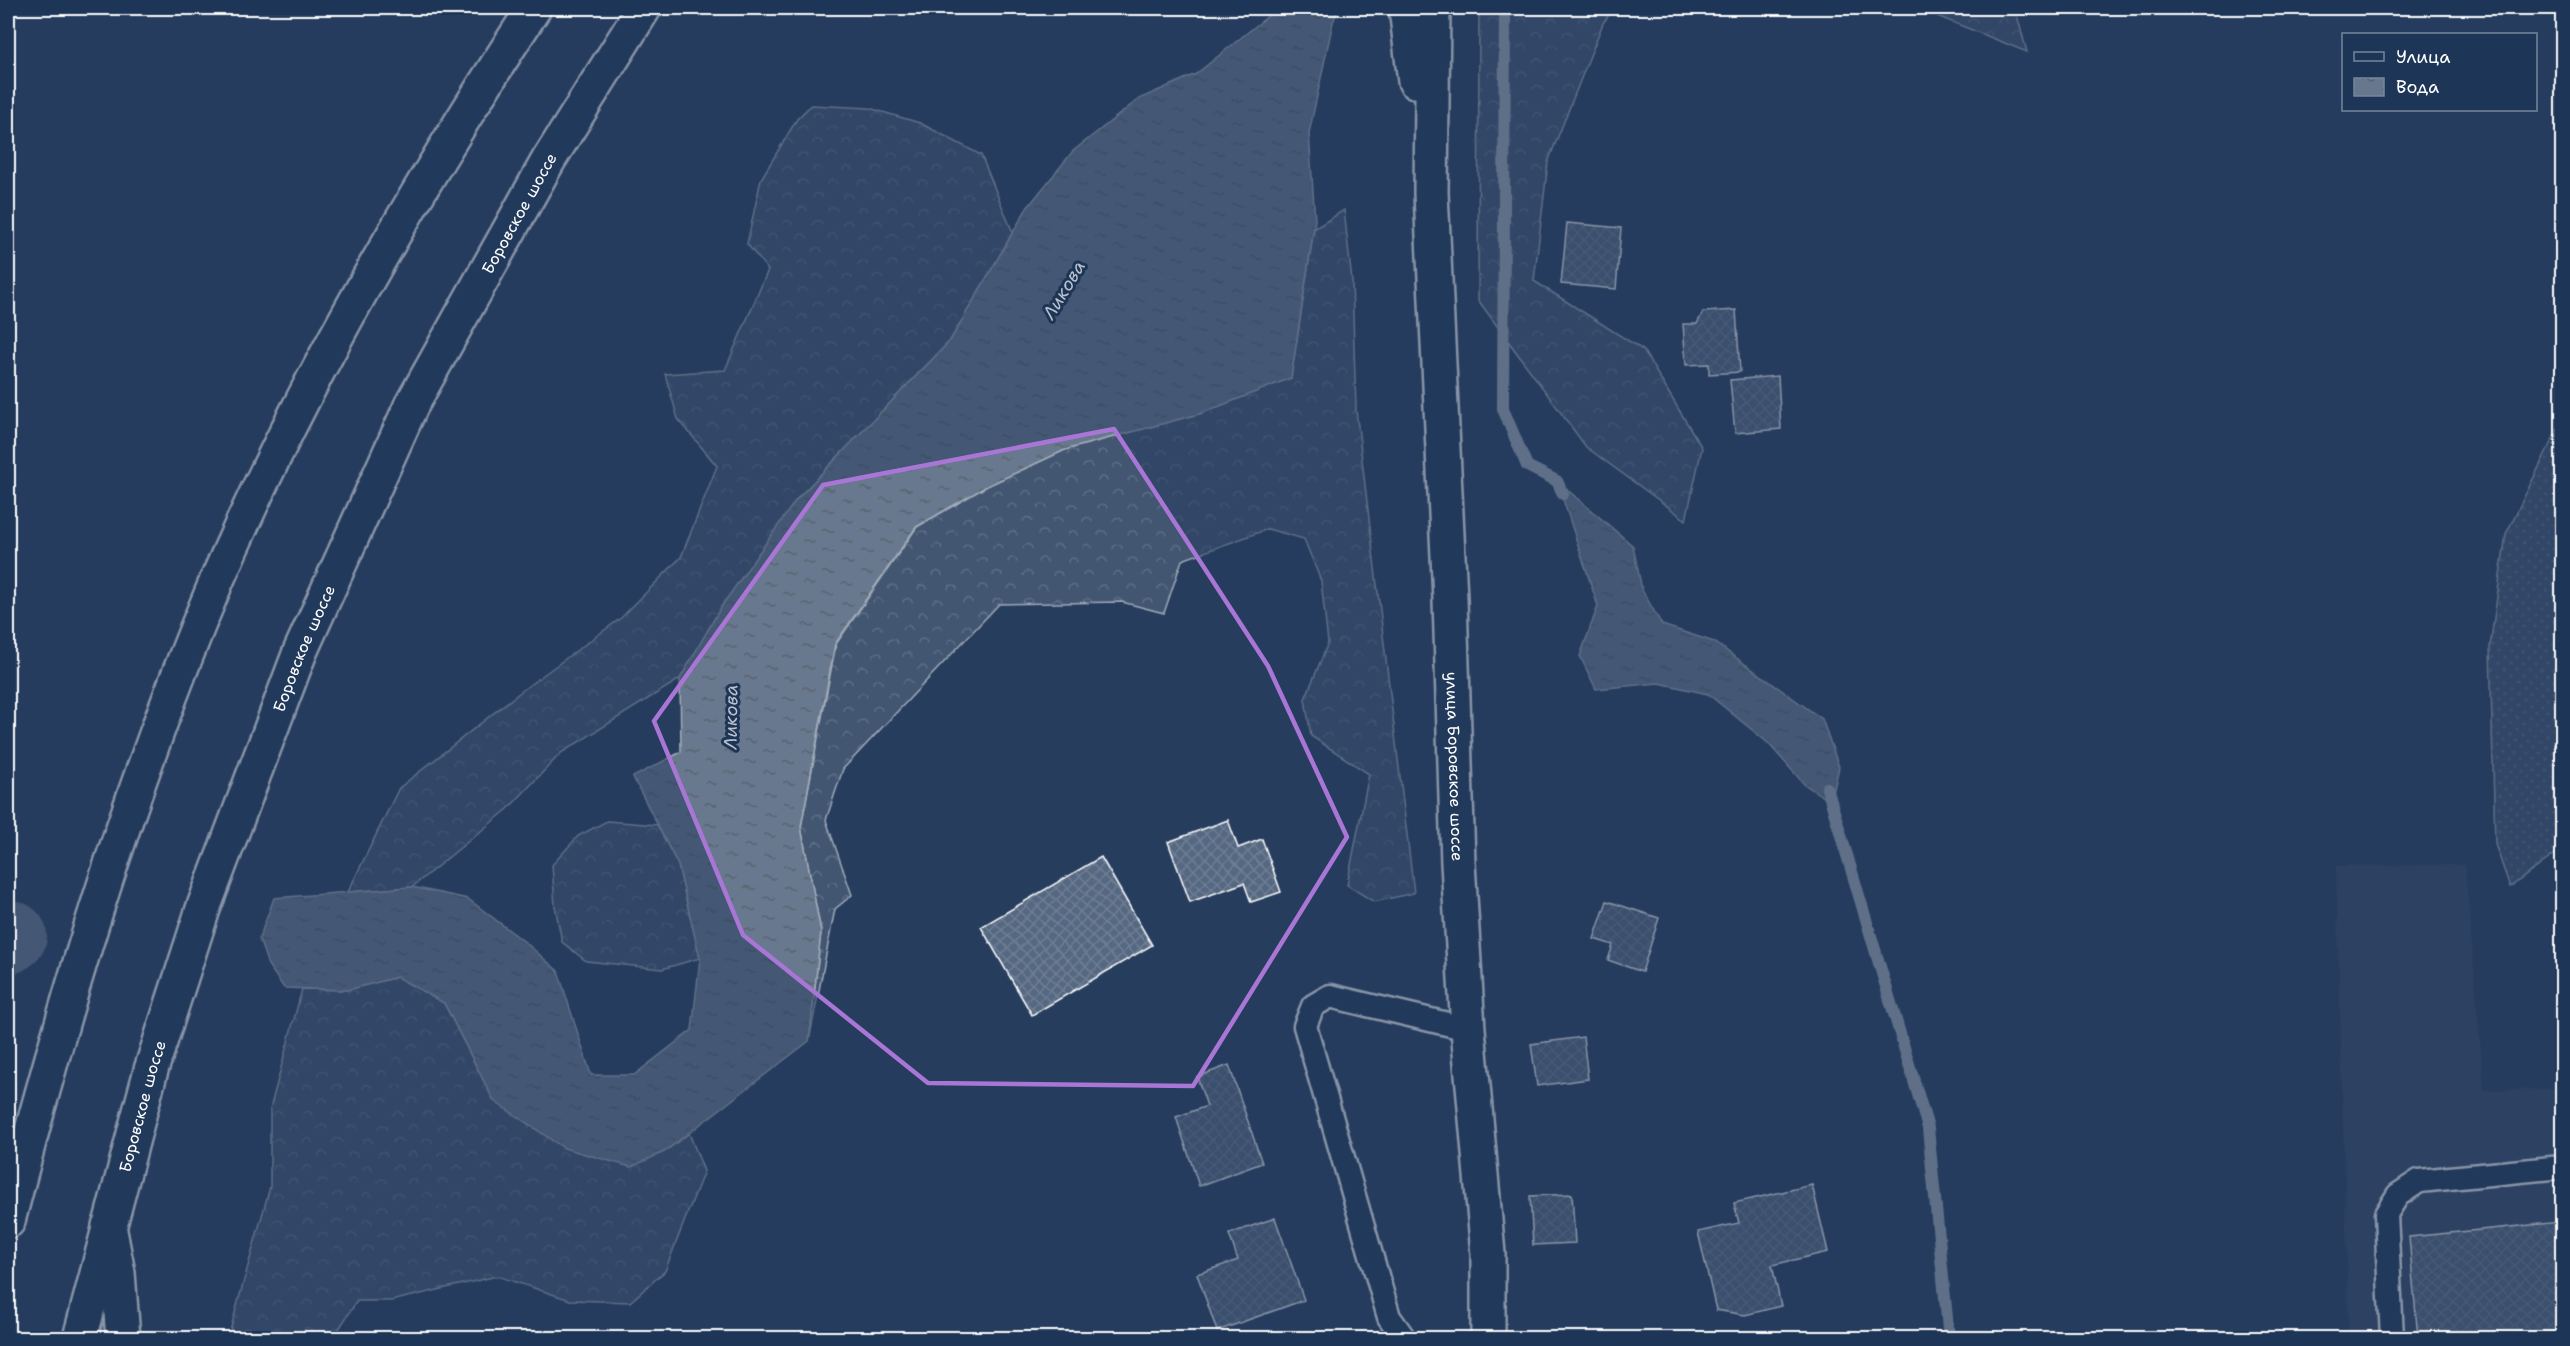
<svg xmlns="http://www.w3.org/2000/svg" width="2570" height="1346" font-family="'Shantell Sans',sans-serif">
  <defs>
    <pattern id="grass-dots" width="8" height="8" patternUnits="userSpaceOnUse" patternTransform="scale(1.5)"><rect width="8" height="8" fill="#425672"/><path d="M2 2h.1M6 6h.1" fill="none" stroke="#5e6f87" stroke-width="1.8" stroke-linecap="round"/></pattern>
    <pattern id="forest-crowns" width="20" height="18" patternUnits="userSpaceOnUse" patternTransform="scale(1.5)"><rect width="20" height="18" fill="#425672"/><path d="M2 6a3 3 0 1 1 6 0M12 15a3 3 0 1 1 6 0" fill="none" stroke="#5e6f87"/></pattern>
    <pattern id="water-ripples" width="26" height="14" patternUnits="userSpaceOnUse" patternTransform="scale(1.5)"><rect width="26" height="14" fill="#67788e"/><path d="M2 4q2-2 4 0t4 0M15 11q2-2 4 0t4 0" fill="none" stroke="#5a626d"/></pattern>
    <pattern id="building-cross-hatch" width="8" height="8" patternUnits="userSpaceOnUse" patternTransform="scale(1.5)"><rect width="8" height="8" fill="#556781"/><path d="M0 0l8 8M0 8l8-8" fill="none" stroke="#6e7e94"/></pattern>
  </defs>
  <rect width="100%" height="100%" fill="#263d5e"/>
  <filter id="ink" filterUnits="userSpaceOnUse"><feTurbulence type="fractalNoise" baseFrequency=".0167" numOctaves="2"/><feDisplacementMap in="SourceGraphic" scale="12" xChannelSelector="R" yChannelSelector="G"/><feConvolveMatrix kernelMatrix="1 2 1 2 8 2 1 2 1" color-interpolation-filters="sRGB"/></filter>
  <g filter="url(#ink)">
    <path fill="#344a68" d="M2465 865 2484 1090 2562 1089V1338H2349L2336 866Z"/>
    <path fill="url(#grass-dots)" stroke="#a0aab8" stroke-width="1.5" d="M2562 420V849L2510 887 2495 844 2490 646 2506 534Z"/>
    <path fill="url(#forest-crowns)" stroke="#a0aab8" stroke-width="1.5" d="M1479 8H1614L1603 23 1548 162 1534 281 1643 350 1702 448 1686 520 1586 447 1478 300Z
      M1917 8H2015L2027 52Z
      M811 105 869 108 920 123 981 155 1013 233 950 341 796 500 680 679 561 753 508 809 412 887 348 892 399 788 524 689 621 618 681 557 717 466 678 419 665 374 725 370 768 270 747 244 761 179 797 119Z
      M1344 210 1352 281 1356 410 1414 893 1374 902 1347 885 1369 774 1311 736 1305 699 1328 643 1321 581 1304 539 1268 529 1182 560 1164 613 1122 602 999 604 843 769 826 820 852 895 835 909 809 1041 821 932 801 827 836 644 917 527 987 486 1065 450 1202 413 1291 378 1314 229Z
      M607 821 657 825 678 865 700 958 662 969 586 961 562 942 555 906 552 865 578 836Z
      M397 977 444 1003 491 1095 664 1152 689 1133 704 1171 665 1271 630 1302 570 1300 497 1276 391 1301H357L333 1338H228L270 1187V1109L302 989 347 990Z"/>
    <path fill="url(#water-ripples)" stroke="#a4aebb" stroke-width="1.5" d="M1278 8H1339L1333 22 1309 133 1315 220 1291 378 1202 413 1065 450 987 486 916 527 835 644 801 827 821 932 809 1041 664 1152 631 1167 564 1148 494 1101 444 1003 397 977 347 990 284 988 268 965 259 939 274 898 412 887 468 899 525 942 558 971 591 1075H634L692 1030 700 958 678 865 633 777 681 752 680 679 721 607 796 500 950 341 1027 208 1073 151 1139 99 1196 74Z
      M1557 481 1633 546 1642 590 1662 625 1714 642 1822 719 1839 767 1831 802 1804 784 1768 743 1708 694 1659 683 1596 689 1580 656 1598 606Z"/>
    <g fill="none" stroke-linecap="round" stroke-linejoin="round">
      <path stroke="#a4aebb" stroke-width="12" d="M1505 8 1503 409 1527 466 1557 481 1563 494
        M1827 788 1928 1128 1949 1338"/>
      <path stroke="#67788e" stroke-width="70" d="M8 939 12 936"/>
    </g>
    <path fill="url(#building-cross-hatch)" stroke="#fff" stroke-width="1.5" d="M1567 223 1621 228 1616 289 1561 284Z
      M1736 310 1740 372 1709 374V364L1686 365 1683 324H1697L1703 312Z
      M1778 376 1781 429 1735 433 1730 380Z
      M1228 820 1238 848 1262 839 1281 892 1251 902 1244 883 1190 902 1168 842Z
      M1101 857 1152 945 1032 1015 981 927Z
      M1607 901 1659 918 1642 972 1608 960 1613 945 1594 939Z
      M1583 1037 1588 1079 1537 1086 1531 1044Z
      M1229 1065 1262 1163 1199 1186 1176 1117 1207 1106 1197 1077Z
      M1812 1185 1828 1252 1772 1265 1781 1306 1745 1315 1716 1310 1698 1232 1739 1223 1734 1203Z
      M1572 1194 1575 1243 1533 1245 1530 1196Z
      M1275 1218 1304 1300 1217 1331 1197 1274 1238 1260 1229 1234Z
      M2562 1222V1338H2418L2409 1237Z"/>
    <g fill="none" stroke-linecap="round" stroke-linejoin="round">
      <defs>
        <path id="service" d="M1404 1338 1389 1317 1305 1026 1313 1006 1330 996 1468 1029
          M2392 1338 2386 1214 2398 1195 2419 1181 2562 1167"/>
        <g id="tertiary">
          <path d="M1406 8 1415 81"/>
          <path id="s1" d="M1433 8 1431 193 1450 599 1458 863 1468 1029 1488 1254V1338"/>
        </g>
        <path id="secondary" d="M109 1226 118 1273 123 1338"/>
        <g id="primary">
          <path d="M8 1221C64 1004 129 787 217 580 304 380 415 190 534 8"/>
          <path id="s2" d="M80 1338 151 1070 203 909 300 652 411 406 548 161 644 8"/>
        </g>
      </defs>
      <use href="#service" stroke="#fff" stroke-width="27"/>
      <use href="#tertiary" stroke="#fff" stroke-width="38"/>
      <use href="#secondary" stroke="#fff" stroke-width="38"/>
      <use href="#primary" stroke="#fff" stroke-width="38"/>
      <use href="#service" stroke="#1d3557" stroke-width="22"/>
      <use href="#tertiary" stroke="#1d3557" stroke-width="33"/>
      <use href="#secondary" stroke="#1d3557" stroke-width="33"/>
      <use href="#primary" stroke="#1d3557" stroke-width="33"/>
    </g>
  </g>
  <path d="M0 0H2570V1346H0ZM1114 429 1268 666 1347 837 1193 1086 928 1083 743 935 654 721 823 485Z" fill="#263d5e" fill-opacity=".55" fill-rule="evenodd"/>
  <path fill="none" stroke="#a976d5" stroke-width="4.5" stroke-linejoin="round" d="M1114 429 1268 666 1347 837 1193 1086 928 1083 743 935 654 721 823 485Z"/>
  <g text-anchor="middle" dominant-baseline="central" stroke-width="6" stroke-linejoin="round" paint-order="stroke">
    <g font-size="16" fill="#fff" stroke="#1d3557">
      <text stroke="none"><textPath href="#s2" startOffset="1212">Боровское шоссе</textPath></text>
      <text stroke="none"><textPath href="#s2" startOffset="726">Боровское шоссе</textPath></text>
      <text stroke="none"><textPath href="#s1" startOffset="759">улица Боровское шоссе</textPath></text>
      <text stroke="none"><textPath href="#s2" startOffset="240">Боровское шоссе</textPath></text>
    </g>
    <g font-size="18" font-style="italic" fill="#bbc2cc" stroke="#1d3557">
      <text transform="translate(1064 290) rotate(-59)">Ликова</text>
      <text transform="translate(731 717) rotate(-89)">Ликова</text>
    </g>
  </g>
  <rect width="2570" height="1346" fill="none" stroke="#1d3557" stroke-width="30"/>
  <rect x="15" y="15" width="2540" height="1316" fill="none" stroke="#fff" stroke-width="2" filter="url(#ink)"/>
  <rect x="2342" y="33" width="195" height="78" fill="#1d3557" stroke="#77869a" stroke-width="1.5"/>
  <rect x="2354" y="52" width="30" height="9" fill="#1d3557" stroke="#77869a" stroke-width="1.5"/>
  <text x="2396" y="63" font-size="18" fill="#ffffff">Улица</text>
  <rect x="2354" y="78" width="30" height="18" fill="url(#water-ripples)" stroke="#77869a" stroke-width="1.5"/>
  <text x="2396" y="93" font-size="18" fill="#ffffff">Вода</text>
</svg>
